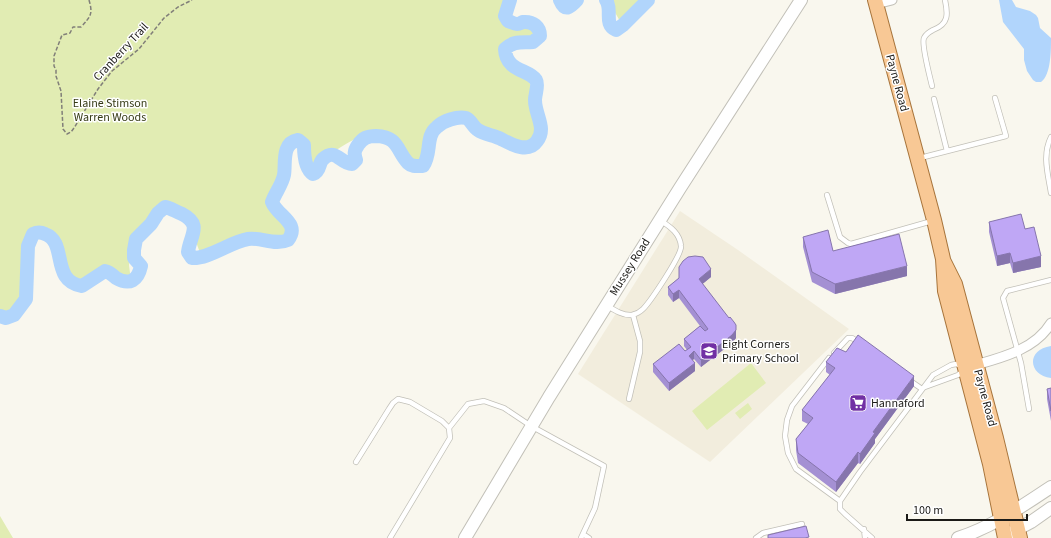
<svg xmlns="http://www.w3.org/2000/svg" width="1051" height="538" font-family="'Source Sans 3',sans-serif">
  <rect width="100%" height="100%" fill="#f9f7ee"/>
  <path fill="#f2eddd" d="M680 211 738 250 849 329 710 462 578 374Z"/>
  <path fill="#e1ecb3" d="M0 0H505L501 9 502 20 517 27 532 29 535 32 537 37C526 43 512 40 502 48 493 67 522 70 528 79 534 89 529 102 531 112 533 121 540 130 535 138 531 144 521 144 515 143 509 141 503 135 497 132 491 130 485 129 479 126 475 124 472 120 467 118 454 111 438 120 431 131 424 142 425 152 421 163L413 162C389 135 374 125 341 147 335 151 327 154 322 159 319 162 318 166 315 169L311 168 304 148 301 143 293 141 285 144 280 155 281 176 268 200C266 216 286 214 287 234L284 238 280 239 259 236 237 237 201 251 199 250 196 242 197 224 192 217 172 208 162 207 154 212 143 233 132 248 129 265 131 281 129 283 120 282 115 271 110 266C100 268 98 275 90 280 78 286 68 278 62 267 59 259 58 248 57 240L55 236 45 234 36 239 28 248 24 259V264L20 289 21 298 20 302 13 311 5 314 0 311Z
    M608 0H639L628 13 623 22 621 23Z
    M751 363 766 383 707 430 692 411Z
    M748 403 752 409 740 419 735 413Z
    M0 516 13 538H0Z"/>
  <path fill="#b1d5fc" d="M999 0H1012L1016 7 1030 11 1036 15 1038 18 1040 28 1051 38C1051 51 1051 75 1041 82H1036L1033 80 1027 71 1024 60V49L1003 22Z
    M1051 346V378C1029 376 1025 350 1051 346Z"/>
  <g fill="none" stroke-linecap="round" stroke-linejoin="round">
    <path stroke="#b1d5fc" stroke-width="14" d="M560 0C565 12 570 8 577 0
      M606 0C613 10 603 24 616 30L623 25 648 0
      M0 316 6 318 14 315 26 299 28 246 33 234C37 232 41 232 45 234 68 242 50 281 82 286L105 271C110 272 112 275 116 278 130 286 138 280 141 266L134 258V250L136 239 151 224 158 213 165 207C171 208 176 212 182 214 203 225 190 235 188 252L192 258C209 259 230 242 248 239 261 237 275 246 288 240 301 223 277 216 272 202 275 193 282 185 284 175 286 164 281 143 298 140L304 145C304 155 305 169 313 174 321 171 318 164 323 159 336 147 340 164 352 164L356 160C354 154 354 151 358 145 363 138 367 136 376 136 399 137 396 150 408 163 412 167 417 166 423 166 432 154 425 136 437 127 443 121 457 116 466 118 471 120 473 127 478 130 485 135 494 135 501 139 511 144 528 154 537 141 547 128 535 115 535 100 535 94 539 85 536 80 529 69 506 72 505 49 514 40 523 43 533 42L540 36C540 27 533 21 523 22 520 23 520 24 517 24 514 24 511 22 508 21L505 16 510 0"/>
    <defs>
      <path id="lane" d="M932 86C930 77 921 44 924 38 926 34 929 32 933 30 949 24 948 14 945 0
        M934 99 947 151
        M1051 137C1042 155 1048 174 1051 193
        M920 158 1006 136 995 98
        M827 195 840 237 848 243 851 244 932 221
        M606 305C614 310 623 316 632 315 636 314 640 312 643 309 650 302 682 255 681 246 680 234 671 227 661 221
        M834 353 848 338H852L860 343
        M829 358 792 406 787 420 785 436 788 453 796 469 840 501
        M909 380 922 389
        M925 387 958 375 963 371
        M629 399 640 352V341L633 315
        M1029 409 1021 363 1003 298 1007 291 1051 280
        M449 428 468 404 484 401 504 408 531 426 604 466 595 508 581 538
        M356 462 389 409 393 403 398 399 410 402 442 421 449 428 450 438 390 538
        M864 529 865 538
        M583 534 589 538
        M756 538 763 533 802 524
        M872 538 845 514 840 509V501L860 472 933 375 951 365 956 364 961 366"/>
      <path id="street" d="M876 4 892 0
        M972 366C1000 358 1035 350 1051 323"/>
      <path id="secondary" d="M1010 533 1031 522 1051 508
        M465 538 549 397 680 188 801 0
        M958 538C992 527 1021 507 1051 487"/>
      <path id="primary" d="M875 0 934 220 943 259 945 291 990 464 1005 538
        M944 262 955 284 996 438 1020 538"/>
    </defs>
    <use href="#lane" stroke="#c2c0b8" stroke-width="6"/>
    <use href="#street" stroke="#c2c0b8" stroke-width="11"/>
    <use href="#secondary" stroke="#c2c0b8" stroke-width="14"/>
    <use href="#primary" stroke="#a7743b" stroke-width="16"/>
    <path stroke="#817f79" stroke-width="1.5" stroke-dasharray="4 2" stroke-linecap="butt" d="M89 0C93 14 91 16 81 27H73L70 33 62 35 54 56V66L56 70V76L61 91 63 129 67 134 71 132 74 128 98 89 112 71 139 49 164 18 178 7 192 0"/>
    <use href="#lane" stroke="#fff" stroke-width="4.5"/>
    <use href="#street" stroke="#fff" stroke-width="9"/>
    <use href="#secondary" stroke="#fff" stroke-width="12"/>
    <use href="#primary" stroke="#f8c895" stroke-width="14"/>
  </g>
  <path fill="#a490d3" d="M989 222 1025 229 1041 267 1013 273 1010 263 997 266 989 232Z
    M803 237 833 251 907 276 835 294 812 282 803 247Z
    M679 267 711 277 702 284 736 332V338L732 343 701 367 694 359 692 360 695 371 669 391 653 372V364L687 350 684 346V339L700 326 679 298 673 302 668 295V287L679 278Z
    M826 362 914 386 875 439V443L860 464 858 463 836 492 798 463 796 450V439L808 424 802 421V410L830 375 826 372Z
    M1051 388V421L1047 399V389Z"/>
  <path fill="#8675ac" d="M1010 253V263L997 266V256Z
    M1041 256V267L1013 273V263Z
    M907 266V276L835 294V284Z
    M711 269V277L699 287V279Z
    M679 290V298L673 302V294Z
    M736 325V338L732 343 701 367V360Z
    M694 351V359L689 363V356Z
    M695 363V371L669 391V383Z
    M914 376V386L875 439V443L860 464V454L873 432Z
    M858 452V463L836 492V482Z"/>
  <path fill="#bfa7f5" stroke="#8675ac" d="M1021 214 1025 229 1034 227 1041 256 1013 263 1010 253 997 256 989 222Z
    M828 230 833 251 899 234 907 266 835 284 812 272 803 237Z
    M695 256 703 257 711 269 699 279 729 318 730 317 734 322 736 325V330L732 335 701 360 694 351 689 356 695 363 669 383 653 364 679 344 685 351 691 347 684 339 700 326 705 331 708 329 679 290 673 294 668 287 679 278V267L683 261 688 257Z
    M858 335 914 376 873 432 875 433 860 454 858 452 836 482 798 453 796 439 813 418 802 410 835 368 826 362 837 348 846 352Z
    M1051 388V411L1047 389Z
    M806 526 809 537 805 538H768V535Z"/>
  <defs>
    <symbol id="school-square" viewBox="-11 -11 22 22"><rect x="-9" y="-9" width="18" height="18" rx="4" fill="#712fa4" stroke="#fff"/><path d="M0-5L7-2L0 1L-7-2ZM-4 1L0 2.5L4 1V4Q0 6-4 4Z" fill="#fff"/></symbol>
    <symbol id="supermarket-square" viewBox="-11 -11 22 22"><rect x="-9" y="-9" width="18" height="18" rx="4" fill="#712fa4" stroke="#fff"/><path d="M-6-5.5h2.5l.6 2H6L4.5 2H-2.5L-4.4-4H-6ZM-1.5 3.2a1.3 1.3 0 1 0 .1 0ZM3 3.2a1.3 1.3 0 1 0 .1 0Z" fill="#fff"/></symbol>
  </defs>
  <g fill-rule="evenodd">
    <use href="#school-square" x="699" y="341" width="20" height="20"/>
    <use href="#supermarket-square" x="848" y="393" width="20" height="20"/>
  </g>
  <g text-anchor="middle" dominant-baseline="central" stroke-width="3" stroke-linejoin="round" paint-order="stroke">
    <g font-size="12" fill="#1b1a17" stroke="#fff">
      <text transform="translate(121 52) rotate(-47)">Cranberry Trail</text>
      <text transform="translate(897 83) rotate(75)">Payne Road</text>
      <text transform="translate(630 267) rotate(-58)">Mussey Road</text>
      <text transform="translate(985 398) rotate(75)">Payne Road</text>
    </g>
    <g font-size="12" fill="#363b16" stroke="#fff">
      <text x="110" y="103">Elaine Stimson<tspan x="110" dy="14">Warren Woods</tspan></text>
    </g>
    <g font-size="12" fill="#1b1a17" stroke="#fff" text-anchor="start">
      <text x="722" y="344">Eight Corners<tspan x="722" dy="14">Primary School</tspan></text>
      <text x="871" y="403">Hannaford</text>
    </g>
  </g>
  <path d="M907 514v6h120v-6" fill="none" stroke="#1b1a17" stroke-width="2"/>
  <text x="913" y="514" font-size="12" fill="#1b1a17" stroke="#ffffff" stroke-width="3" paint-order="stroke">100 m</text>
</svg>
